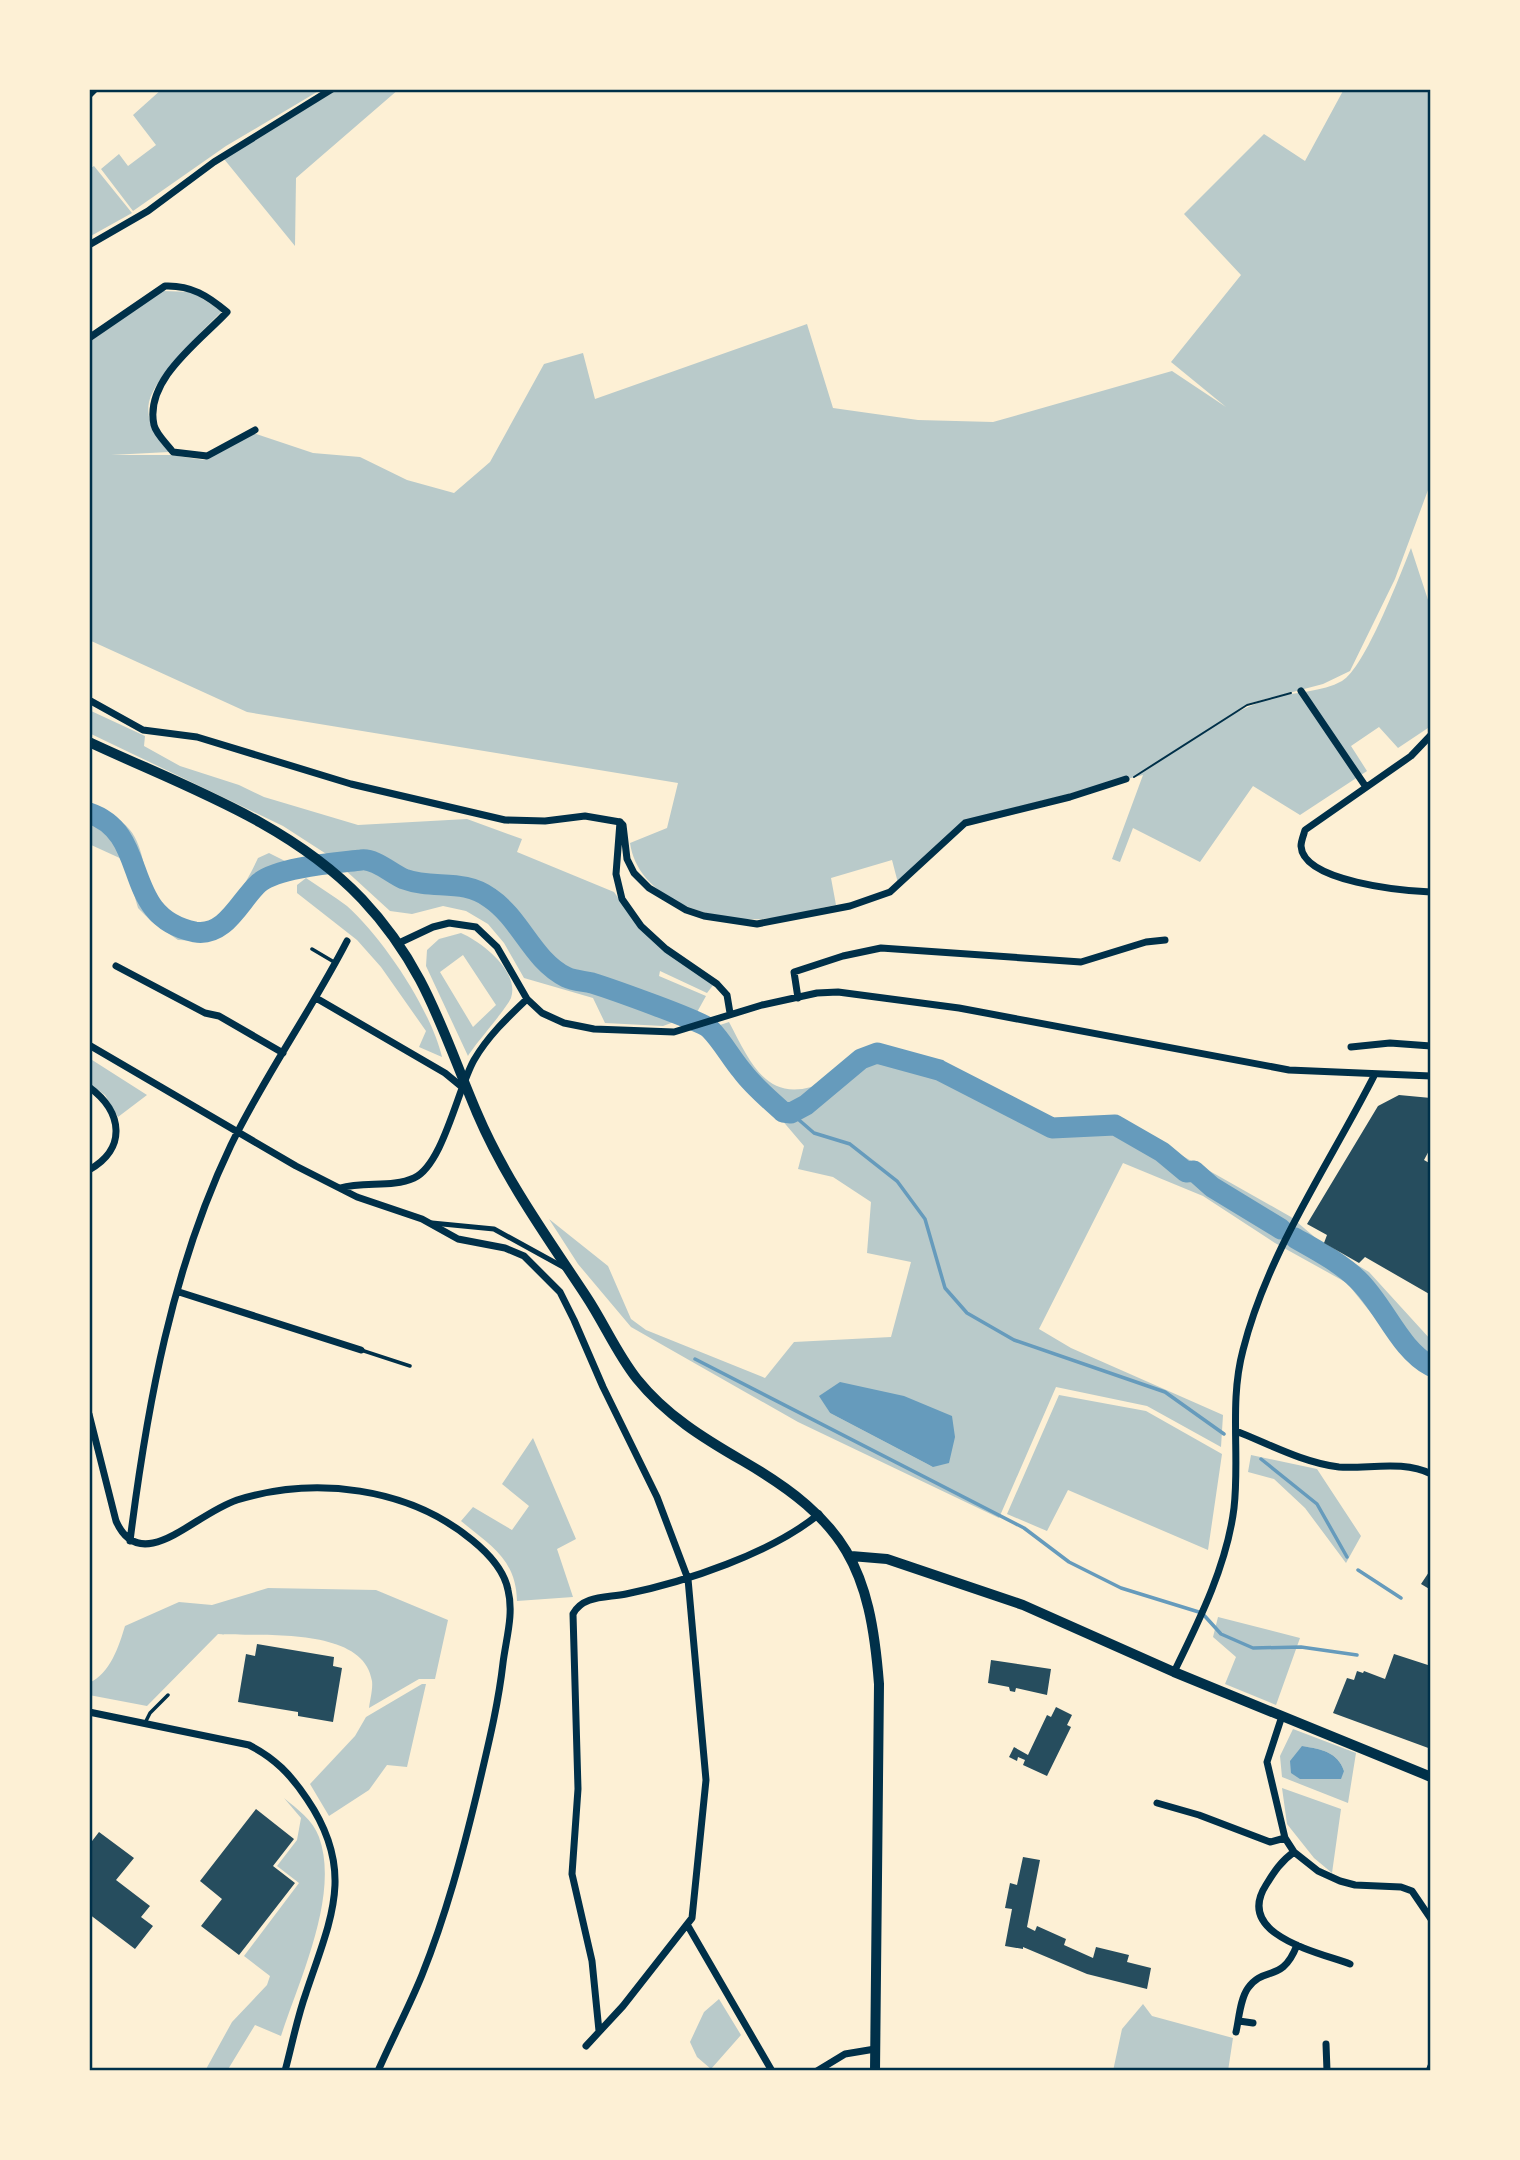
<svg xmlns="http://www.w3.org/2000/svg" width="1520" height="2160" font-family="Ubuntu,sans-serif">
  <rect width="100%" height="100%" fill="#fdf0d5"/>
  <path fill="#b9caca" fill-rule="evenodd" d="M162 89H322L226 146 133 211 101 169 119 154 128 166 156 145 133 115Z
    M338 89H399L296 178 295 246 224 159Z
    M1344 89H1431V482L1395 579 1350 671 1323 684 1247 704 1235 713C1247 708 1260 701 1274 697 1296 692 1322 692 1342 681 1365 668 1400 575 1411 548L1431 609V726L1398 748 1379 727 1351 746 1367 771 1300 815 1253 786 1200 862 1133 828 1120 862 1112 859 1143 775 966 820 898 883 892 860 831 878 836 905C812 909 786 918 762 919 711 922 638 899 630 843L667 828 678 783 247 712 89 640V342L163 291 192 292 222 311C202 332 156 374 149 402 145 421 157 439 169 452L111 455H171L204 460 253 433 313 453 360 457 407 480 454 493 490 462 544 364 583 353 595 399 807 324 833 408 918 420 993 422 1172 371 1226 407 1171 362 1241 275 1184 214 1264 134 1305 161Z
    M94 166 132 213 89 237V169Z
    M89 710 145 736 144 746 180 766 239 785 264 797 358 825 467 819 522 839 517 852 614 892 640 929 714 984 707 993 660 971 659 976 706 996 696 1014 663 1026 605 1023 593 998 524 978 504 943 488 924 466 911 443 906 412 914 390 911 331 857 283 826 89 733Z
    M89 806C104 812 120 817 130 830 144 847 144 876 153 896 158 908 168 916 180 921 217 939 245 886 258 858L269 853 287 862 291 868 257 881 223 932 201 941 178 940 152 922 138 908 124 860 89 844Z
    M306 878C319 887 334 896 347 906 383 938 431 1010 442 1057L419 1047 426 1031 381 967 357 940 297 893V885Z
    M461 933C482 942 520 972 511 998 507 1008 476 1043 468 1056L426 966 427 950 439 939ZM463 955 496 1005 473 1027 440 972Z
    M729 1022C754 1070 770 1109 832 1079 844 1073 860 1059 874 1057 896 1054 922 1059 944 1060L946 1069 1053 1121 1114 1118 1215 1174 1291 1217 1324 1245 1369 1272 1431 1340V1375L1411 1363 1347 1283 1275 1243 1203 1196 1123 1163 1039 1329 1071 1348 1223 1415 1221 1447 1147 1406 1056 1387 999 1518 798 1422 631 1327 578 1264 549 1219 608 1266 631 1319 646 1330 765 1378 794 1342 891 1337 911 1262 867 1253 871 1202 833 1177 798 1169 804 1146 705 1030ZM820 1396 933 1467 830 1413Z
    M89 1058 147 1095 118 1117 105 1095 89 1084Z
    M1059 1395 1146 1411 1222 1454 1208 1550 1068 1490 1047 1531 1007 1514Z
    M533 1438 576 1539 557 1549 573 1597 517 1601C516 1559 491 1546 461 1521L473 1507 512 1530 529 1506 502 1484Z
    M1251 1455 1317 1469 1361 1536 1346 1563 1305 1508 1274 1479 1248 1472Z
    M268 1588 376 1590 448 1620 435 1679H419L369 1708C370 1700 373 1689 372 1681 364 1625 257 1637 218 1634L147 1706 89 1695V1683C110 1674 119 1646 125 1626L179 1602 212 1605Z
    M1218 1617 1300 1638 1276 1705 1225 1684 1236 1657 1213 1637Z
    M422 1684H426L407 1767 387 1765 369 1790 329 1816 310 1784 355 1736 366 1717Z
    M1293 1729 1356 1753 1348 1803 1282 1777 1280 1756ZM1302 1746C1321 1749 1338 1752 1344 1771L1300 1779Z
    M1282 1788 1341 1809 1332 1873 1314 1858 1287 1824Z
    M284 1798C297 1809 313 1820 319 1837 340 1895 299 1980 281 2036L255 2025 227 2071H205L232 2022 267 1985 270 1976 244 1956 299 1883 277 1866 297 1840 301 1818Z
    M719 1999 741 2035 711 2069 697 2057 690 2042 704 2012Z
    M1143 2004 1152 2016 1233 2038 1228 2071H1113L1122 2029Z"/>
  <path fill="#669bbc" d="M840 1382 904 1396 952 1416 955 1437 949 1463 933 1467 830 1413 819 1396Z
    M1302 1746C1321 1749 1338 1752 1344 1771L1341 1779H1300L1291 1773 1290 1761Z"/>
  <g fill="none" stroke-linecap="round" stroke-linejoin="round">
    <path stroke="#669bbc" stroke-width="3.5" d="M791 1113 814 1133 850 1144 897 1181 925 1219 945 1288 967 1313 1014 1340 1165 1392 1224 1434
      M695 1359 1024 1528 1069 1562 1121 1588 1202 1613 1221 1634 1253 1648 1301 1647 1357 1655
      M1261 1459 1317 1504 1347 1557
      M1358 1570 1401 1598"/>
    <path stroke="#669bbc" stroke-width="21" d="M89 813C152 834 119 917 195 932 226 937 240 900 259 883 278 867 336 863 361 860 375 858 392 874 404 879 433 890 463 878 490 898 521 919 532 960 566 977 574 981 584 981 592 983 608 988 702 1021 710 1029 722 1041 731 1058 742 1071 753 1086 769 1099 783 1112L791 1113 806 1105 861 1059 877 1053 939 1070 1052 1128 1115 1125 1162 1152 1186 1172 1194 1171 1212 1187 1281 1229
      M1295 1238C1316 1250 1341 1263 1358 1280 1385 1306 1399 1349 1431 1366"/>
  </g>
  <path fill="#264d5e" d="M1399 1095 1431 1098V1147L1424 1160 1431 1164V1295L1365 1257 1359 1263 1324 1243 1327 1235 1307 1224 1378 1106Z
    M1431 1569V1590L1421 1584Z
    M257 1644 334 1657 333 1666 342 1668 333 1722 298 1716V1712L238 1702 246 1654 255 1656Z
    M1394 1654 1431 1666V1749L1333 1713 1347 1678 1354 1680 1357 1671 1363 1673 1364 1671 1385 1679Z
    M991 1660 1051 1669 1047 1695 1016 1688 1015 1692 1010 1691 1009 1687 988 1683Z
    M1056 1707 1072 1715 1067 1725 1071 1727 1047 1776 1023 1765 1025 1760 1018 1757 1017 1761 1009 1757 1014 1747 1028 1755 1047 1715 1051 1717Z
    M256 1809 294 1839 273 1866 295 1883 239 1955 201 1926 222 1899 200 1881Z
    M99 1832 134 1858 116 1880 150 1906 141 1917 153 1926 135 1949 89 1914V1845Z
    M1023 1857 1040 1860 1027 1927 1035 1931 1037 1926 1066 1939 1064 1945 1093 1958 1096 1947 1129 1955 1127 1962 1151 1968 1147 1989 1087 1974 1023 1947V1949L1005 1946 1012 1909 1005 1908 1010 1883 1017 1885Z"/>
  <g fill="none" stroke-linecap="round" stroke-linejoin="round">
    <path stroke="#003049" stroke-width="2" d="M1134 777 1247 705 1291 693"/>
    <path stroke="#003049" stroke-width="3.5" d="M312 949 334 962
      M361 1350 410 1366
      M145 1723 150 1713 168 1695"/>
    <path stroke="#003049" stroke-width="5" d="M432 1223 494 1229 565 1268"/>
    <path stroke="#003049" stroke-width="7" d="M89 95 95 89
      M89 245 148 211 214 162 332 89
      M89 338 165 286C191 285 208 296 227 312 200 341 144 380 154 425 156 434 167 444 173 452L207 456 255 430
      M1301 691 1366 787
      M89 700 143 730 197 737 351 784 505 820 545 821 585 816 620 822
      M1431 735 1411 756 1305 830C1304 834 1301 841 1301 846 1303 882 1404 891 1431 892
      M620 822 623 825 627 859 634 873 649 888 686 910 704 916 757 924 850 906 890 892 965 823 1070 797 1126 779
      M620 822 616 874 622 899 641 926 666 949 717 984 727 995 730 1013
      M399 943 433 927 449 923 476 927 497 947 527 999 542 1013 564 1023 594 1029 674 1032 762 1005 817 993 838 992 959 1008 1289 1070 1431 1076
      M116 966 205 1013 219 1016 283 1053
      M316 998 445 1073 462 1087
      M798 998 794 972 843 956 881 948 1081 962 1146 942 1165 940
      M89 1045 296 1166 357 1197 422 1219 458 1239 505 1248 524 1256 560 1292 574 1320 603 1387 657 1497 688 1579 706 1780 692 1918 623 2006 586 2046
      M1351 1047 1390 1043 1431 1046
      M89 1087C123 1112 127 1149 89 1170
      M340 1188C364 1181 392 1188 414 1178 443 1165 458 1088 474 1060 488 1036 507 1018 527 999
      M179 1292 361 1350
      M89 1414 116 1521C123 1537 134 1547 153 1543 178 1538 208 1510 237 1500 315 1476 408 1487 472 1540 488 1553 504 1569 508 1590 514 1614 506 1639 503 1663 498 1707 487 1750 477 1793 462 1855 446 1915 422 1975 409 2007 392 2039 378 2071
      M1236 1431C1269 1444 1304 1463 1339 1467 1368 1469 1404 1460 1431 1474
      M130 1541C147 1406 172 1268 231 1145 265 1075 311 1011 347 941
      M1174 1672C1199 1621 1227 1565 1234 1508 1240 1456 1229 1402 1243 1350 1268 1251 1329 1165 1375 1074
      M89 1712 249 1745C275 1758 291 1775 307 1799 356 1871 331 1918 306 1993 297 2018 292 2045 285 2071
      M1282 1716 1267 1762 1285 1838 1294 1852 1318 1871 1340 1881 1355 1885 1401 1887 1412 1891 1431 1919
      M1157 1803 1199 1815 1270 1842 1285 1838
      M1294 1852C1281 1861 1274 1872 1266 1885 1234 1935 1318 1952 1350 1964
      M688 1926 772 2071
      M1239 2021 1253 2023
      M599 2031 592 1961 572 1874 578 1789 573 1614C583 1595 607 1598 626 1594 685 1582 772 1553 819 1514
      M1236 2032C1239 2019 1240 1999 1248 1988 1264 1965 1282 1984 1297 1945
      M1326 2044 1327 2071
      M817 2071 845 2054 875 2049
      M1429 2071 1431 2066"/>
    <path stroke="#003049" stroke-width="10" d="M89 742C183 786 289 822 362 899 426 967 442 1031 477 1113 505 1179 547 1237 586 1296 604 1323 617 1354 637 1379 666 1415 703 1438 743 1461 846 1521 870 1567 879 1684L875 2071
      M851 1556 887 1559 1023 1605 1174 1672 1431 1777"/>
  </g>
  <rect width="1520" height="2160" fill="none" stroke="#fdf0d5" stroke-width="182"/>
  <rect x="91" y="91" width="1338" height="1978" fill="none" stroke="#003049" stroke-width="2.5"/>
</svg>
